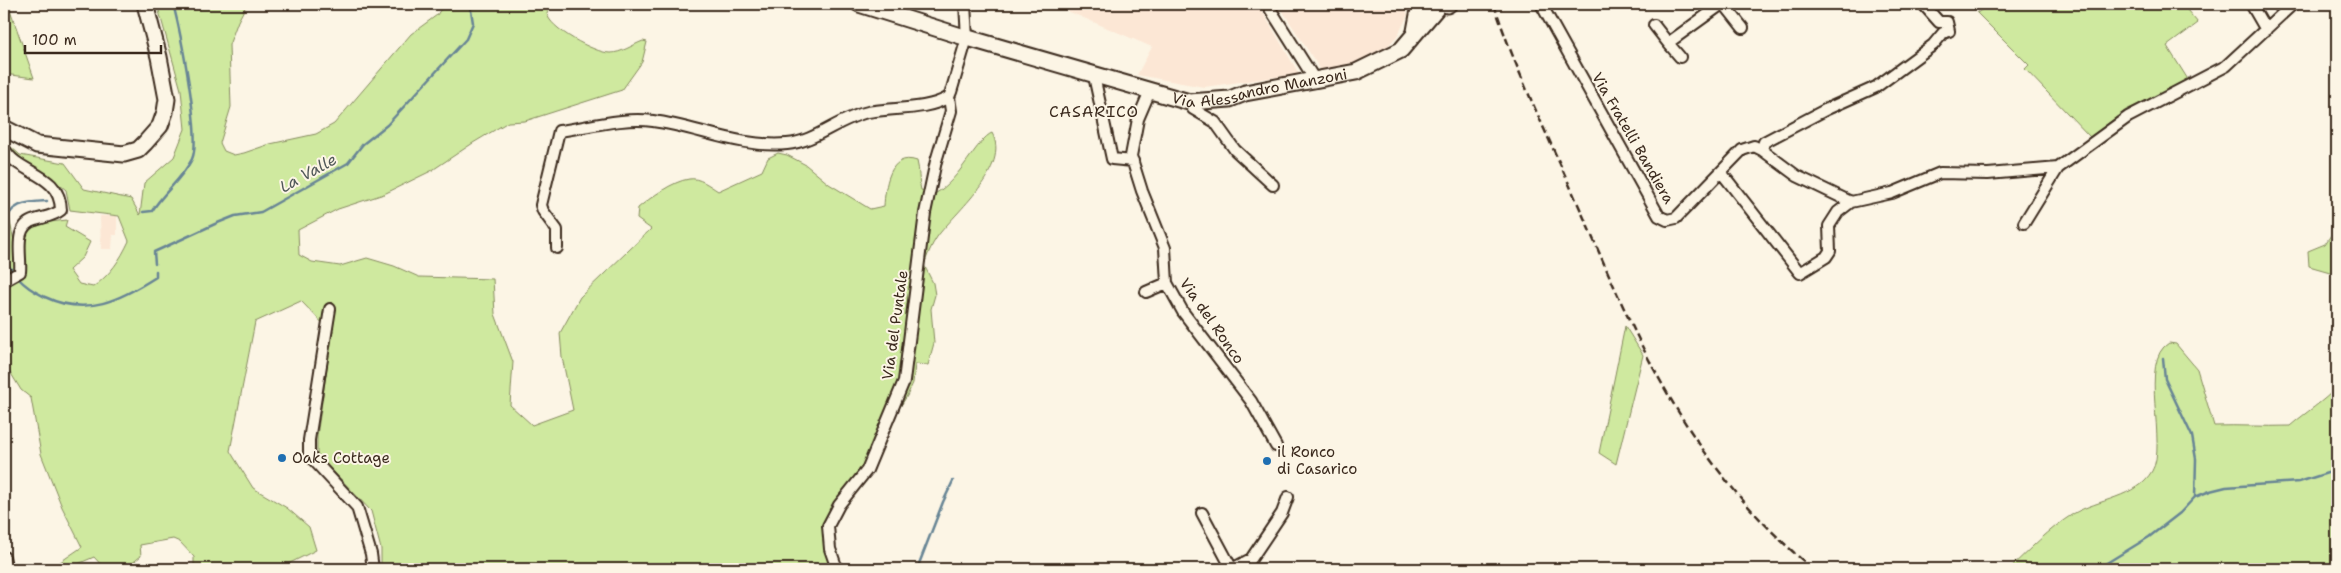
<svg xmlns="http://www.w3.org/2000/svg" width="2341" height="573" font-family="'Shantell Sans',sans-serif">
  <rect width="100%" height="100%" fill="#fcf5e5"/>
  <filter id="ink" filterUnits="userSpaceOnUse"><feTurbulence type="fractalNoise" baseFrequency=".02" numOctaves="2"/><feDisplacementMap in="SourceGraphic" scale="10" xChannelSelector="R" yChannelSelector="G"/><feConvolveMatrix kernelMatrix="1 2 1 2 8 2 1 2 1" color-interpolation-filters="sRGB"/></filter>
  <g filter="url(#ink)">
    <path fill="#fce7d5" d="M1051 4H1258L1299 74 1204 87 1137 75 1152 47Z
      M1278 4H1405L1408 15 1398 35 1387 47 1361 62 1322 72Z
      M100 216H117V235H113L112 249H101Z"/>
    <path fill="#cfe99f" stroke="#858a5e" d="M4 4H8L34 78 4 74Z
      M157 4H247L238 21 229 45 231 107 220 143 224 151 234 155 244 153 270 144 316 134 334 124 411 34 437 15 444 4H554L547 13C548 28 595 53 610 53 622 53 632 45 643 41L647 42 642 62 622 90 525 121 508 122 473 143 431 171 384 194 338 209 298 230 299 255 312 262 340 266 367 258 394 266 419 277 493 279 495 314 513 362 510 405 532 425 573 410 562 357 560 333 580 297 651 229 637 219 638 208C650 198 673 181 689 179 699 177 710 186 718 191L762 171 768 158 778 153 787 155 806 165 829 184 870 209 884 206C885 188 889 151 917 161 920 171 918 180 921 190L936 193C959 181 978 138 992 133 1011 168 955 212 937 237 931 246 927 256 924 265L933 283 935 295 931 309 934 343 928 365 915 364 913 383 907 396 870 454 844 500 822 525 833 569H425L426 563 420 569H381V549L371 511 317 454V436L332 333 301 301 255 322 230 451 253 488 287 508 309 527 316 550 288 564 271 569H194V557L180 542 173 539 140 545 141 556 125 569H105L94 557 66 569H50L82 547 62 507 41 454 31 398 21 390 4 362V194L14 241 22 250 24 237 33 224 67 220 65 227 90 242 83 257 69 270 79 284 93 287C111 274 120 260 129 241L119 216 70 210 66 190 48 175 22 161 7 148 10 146 20 155 65 163 84 189 131 199 140 215 144 183 174 157 185 129 181 90Z
      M1990 4H2182L2198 23 2167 46 2189 81 2126 110 2090 137 2025 69 2029 65 1977 13Z
      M2337 226V274L2309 266 2308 251 2325 244Z
      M1625 326 1643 355 1616 464 1599 453Z
      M2169 343 2176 344 2197 369 2214 426C2239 425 2264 427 2290 426 2306 412 2323 402 2337 387V569H2009C2029 550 2049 529 2073 514 2098 499 2136 498 2152 471 2168 445 2138 360 2169 343Z"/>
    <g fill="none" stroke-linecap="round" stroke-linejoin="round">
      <path stroke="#678595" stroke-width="2.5" d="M143 212 152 211C163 193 182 179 192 159 202 139 180 30 173 4
        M4 227C9 203 25 202 47 201
        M4 251 8 265 14 273
        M155 264 154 252 215 224 235 216 261 212 348 163 363 144 387 125 466 39 473 23 470 4
        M17 277C26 287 34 291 45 297 87 317 120 300 156 277V271
        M2163 358 2165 379 2192 436 2196 459 2195 497
        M917 569 943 502 953 481
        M2097 569 2149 537 2180 513 2195 497 2210 491 2226 487 2299 482 2337 470"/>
      <defs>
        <path id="street" d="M1267 4 1315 80
          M1541 4 1659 216 1667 220 1676 218 1742 150 1754 146 1762 150 1764 142 1827 109 1876 87 1933 45 1943 33 1949 31 1947 22H1939
          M1724 4 1743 28
          M1923 4 1939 22
          M2251 4 2266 30
          M1654 25 1668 43 1722 4
          M1668 43 1680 57
          M1094 76 1112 159 1133 161
          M1150 91 1138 119 1131 156 1142 191 1165 248 1167 283 1183 312 1251 401 1276 446
          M1189 102 1193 109 1215 122 1235 150 1273 185
          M4 148C17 175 60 171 61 210 54 216 44 217 35 220 12 226 22 256 20 272L4 281
          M1762 150 1797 176 1851 202
          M1721 172 1800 273 1826 257 1830 251 1829 226 1838 212 1851 202 1892 193 1940 173 1988 174 2058 168
          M2024 223 2058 168 2128 117 2226 66 2293 4
          M557 248V230L543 211 541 205 559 131C589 127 622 117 653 121 699 127 739 148 787 144 815 142 839 118 868 112 894 107 926 111 949 97L951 92 967 38 965 4
          M1146 292 1167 283
          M330 309 309 440V455L357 507 371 554 373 569
          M1202 513 1232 569 1251 559 1282 513 1288 497
          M4 557 6 566
          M837 569 830 549 828 526 839 505 867 470 904 381 925 213 936 161 951 111 949 97"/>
        <g id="secondary">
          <path id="s1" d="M859 4 961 36 1189 102 1230 99 1245 93 1356 72 1401 50 1436 9"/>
          <path d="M1447 5 1449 4"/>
          <path d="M1415 31 1420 4"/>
          <path d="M4 128 37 145 124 154 138 150 145 143 160 126 165 112 167 99 159 57 145 4"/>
        </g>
      </defs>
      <use href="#street" stroke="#3b2a1e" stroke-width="14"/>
      <use href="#secondary" stroke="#3b2a1e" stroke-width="19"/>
      <use href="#street" stroke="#fcf5e5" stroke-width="10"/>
      <use href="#secondary" stroke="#fcf5e5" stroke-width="15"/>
      <path stroke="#3b2a1e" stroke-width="2.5" stroke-dasharray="8 4" stroke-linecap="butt" d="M1494 4C1516 72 1548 136 1577 202 1606 267 1633 335 1669 396 1706 461 1756 522 1813 569"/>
    </g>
  </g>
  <g fill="#1f6fb2" stroke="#fcf5e5" stroke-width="2">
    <circle cx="282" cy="458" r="5"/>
    <circle cx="1267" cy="461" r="5"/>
  </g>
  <g text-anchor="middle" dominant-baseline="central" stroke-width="4" stroke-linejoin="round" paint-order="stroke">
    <g font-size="15" fill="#3b2a1e" stroke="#fcf5e5">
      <text stroke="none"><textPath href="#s1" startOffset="416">Via Alessandro Manzoni</textPath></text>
      <text transform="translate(1633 138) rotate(60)">Via Fratelli Bandiera</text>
      <text transform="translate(1212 321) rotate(55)">Via del Ronco</text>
      <text transform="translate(895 325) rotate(-82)">Via del Puntale</text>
    </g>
    <g font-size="15" fill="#3b2a1e" stroke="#fcf5e5" text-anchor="start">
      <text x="1277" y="452">il Ronco<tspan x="1277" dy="17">di Casarico</tspan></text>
      <text x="292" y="458">Oaks Cottage</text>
    </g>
    <g font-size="16" letter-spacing="1" fill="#3b2a1e" stroke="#fcf5e5">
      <text x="1094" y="111">CASARICO</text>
    </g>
    <g font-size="16" font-style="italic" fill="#515859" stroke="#fcf5e5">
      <text transform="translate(308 173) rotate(-29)">La Valle</text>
    </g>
  </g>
  <rect width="2341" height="573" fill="none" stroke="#fcf5e5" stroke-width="20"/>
  <rect x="10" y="10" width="2321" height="553" fill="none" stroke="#3b2a1e" stroke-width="2" filter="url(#ink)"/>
  <path d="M25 45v8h136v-8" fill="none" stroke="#3b2a1e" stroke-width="2.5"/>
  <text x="32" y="45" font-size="15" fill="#3b2a1e" stroke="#fcf5e5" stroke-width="4" paint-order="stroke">100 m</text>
</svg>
